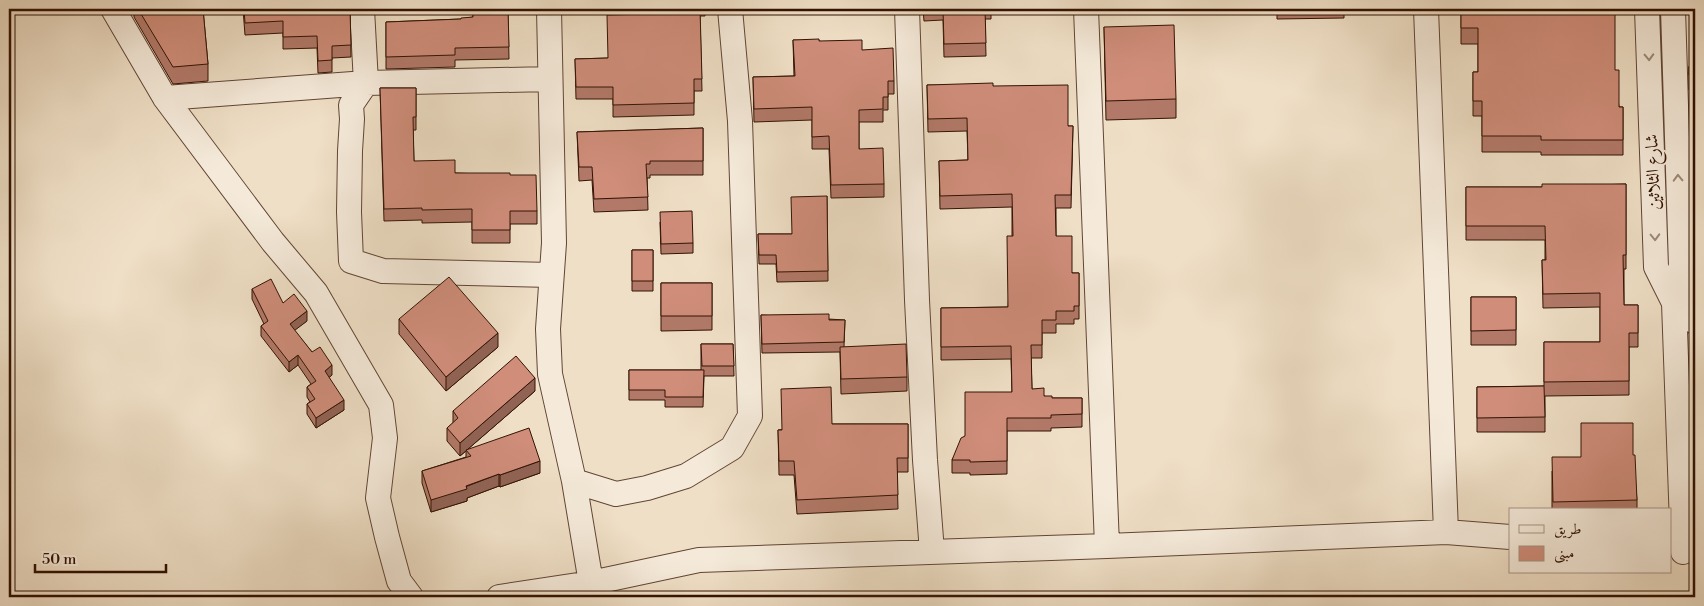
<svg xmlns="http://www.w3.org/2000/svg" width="1704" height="606" font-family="'Libre Bodoni',Amiri,serif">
  <rect width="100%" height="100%" fill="#efdfc6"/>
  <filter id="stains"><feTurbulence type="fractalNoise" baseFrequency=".004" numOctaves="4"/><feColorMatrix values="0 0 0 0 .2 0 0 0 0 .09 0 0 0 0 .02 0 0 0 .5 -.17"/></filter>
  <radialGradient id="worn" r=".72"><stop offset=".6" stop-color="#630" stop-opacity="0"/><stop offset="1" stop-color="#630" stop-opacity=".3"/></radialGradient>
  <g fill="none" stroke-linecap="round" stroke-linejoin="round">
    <defs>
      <path id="minor" d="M113 9 165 98 273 242 316 293 381 405 385 438 378 498 387 537 399 581 411 597
        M362 9 366 83 351 105 352 119 350 151 349 212 351 261 383 271 551 275
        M907 9 917 300 925 460 932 552
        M1086 9 1107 546
        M1426 9 1446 532
        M1647 9 1656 267 1674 303 1695 322
        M1673 9 1681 267 1691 289 1695 292
        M165 98 366 83 549 79
        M1680 298 1674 303 1683 552
        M574 481 616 494 647 488 686 476 732 448 750 416 740 121 730 9
        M499 597 591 583 574 481 550 374 548 329 554 243 549 9
        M595 597 591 583 699 560 1107 546 1446 532 1510 537"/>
    </defs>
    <use href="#minor" stroke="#614534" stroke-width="26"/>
    <use href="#minor" stroke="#f5eada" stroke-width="24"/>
  </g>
  <path fill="#b27969" stroke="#321203" d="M133 9H203L208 64V81L173 84 134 17V12Z
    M243 9H350L351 57 332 58V72L318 73 317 48 283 49V33L245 35Z
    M473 9H526V14H508L509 59 455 60V67L386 69V22L461 19 473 17Z
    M649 9H705V16H700L702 91H694V115L613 117V99H576L575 59 608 58 649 14Z
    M923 9H991V19H985L986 56 944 57 943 20 924 21Z
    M1277 9H1344V18L1277 19Z
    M1461 9 1615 70 1619 107H1623V155H1541V152H1482V116H1473V72H1478V44H1461Z
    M1691 9H1695V30H1691Z
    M1104 27 1176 99V118L1106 120Z
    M793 40 819 41 862 50 894 81V94H888V110H883V122H859V149L884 184V197L831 198 829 149H812V120L754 122 753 77 794 76Z
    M1695 50V92L1689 90V67Z
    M927 85 993 86 1068 126H1073L1071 208H1056V236L1072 273H1079V319H1074V324H1056V333H1042V358H1031L1032 389 1044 396 1052 398H1082V427L1051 428V431H1007V474L970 475V473H952V460L965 436 1012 392 1011 359 941 360V308L1008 307 1012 236V207L940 209 939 161 968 160 967 131 928 132Z
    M380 88H416V130H413L414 161 455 173 510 175 537 211V224H510V243H472V222L422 223V220L384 221Z
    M703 128V175H650V178H647L648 210 594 212 592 180 579 181 577 132Z
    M1626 184V269H1624V305H1638V347H1629V395L1545 396V432H1477V387L1544 386V342H1600V307L1543 308 1542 260H1545V240H1466V187H1542Z
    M827 196 828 281 777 282 776 264H759L758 234H792Z
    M1695 207V265L1694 234Z
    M660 222 693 243V253L661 254Z
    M632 250H653V291H632Z
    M661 283H712V330L661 331Z
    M252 289 283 303 307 321 294 330 312 352 332 375 329 377 344 410 316 428 307 414V404L310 402 307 397V387L311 384 298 365 289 372 261 336V326L264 324 252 299Z
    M1471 297H1516V345H1471Z
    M761 315 845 320 844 347 907 377V391L841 394 840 352 762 353Z
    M399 319 498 347 446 391 399 334Z
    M701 344H733L734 376H704L703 407H665V400H629V370H701Z
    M535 391 468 449 540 473 500 487 499 486 467 498V501L431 512 422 483V471L466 457V451L460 456 447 441V428L453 423V411Z
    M832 424H908V472H897L898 509 797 514 794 475H779L778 430Z
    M1633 455 1637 500V510H1552V471Z"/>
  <path fill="#916355" stroke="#321203" d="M307 311V321L290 334V324Z
    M498 333V347L446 391V377Z
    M298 355V365L289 372V362Z
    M332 365V375L325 381V371Z
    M535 378V391L460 456V443Z
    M344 400V410L316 428V418Z
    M540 461V473L500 487V475Z
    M499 474V486L467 498V501L431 512V500Z"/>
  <path fill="#cf8d7a" stroke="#321203" d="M138 9H203L208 64 173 67Z
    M244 9H350L351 45 332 46V60L318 61 317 36 283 37V21L245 23Z
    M473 9H508L509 47 455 48V55L386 57V22L461 19V18L473 17Z
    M649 9H700L702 79H694V103L613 105V87H576L575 59 608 58 607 15 650 14Z
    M943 9H985L986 43 944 44Z
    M1461 9H1615V70H1619V107H1623V140H1541V136H1482V101H1473V72H1478V28H1461Z
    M1691 9H1695V15H1691Z
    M1174 25 1176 99 1106 101 1104 27Z
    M819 39V41L862 40V50L893 48 894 81H888V97H883V109L859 110V149L883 148 884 184 831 185 829 136 812 137V107L754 109 753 77 795 76 793 40Z
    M1695 50V77L1689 75V67Z
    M993 83V86L1068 85V126H1073L1071 195H1055L1056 236H1072V273H1079V306H1074V311H1056V320H1042V345H1031L1032 389 1044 388V396H1052V398H1082V414L1051 415V418H1007V461L970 462V460H952L961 438 965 436V392H1012L1011 346 941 347V308L1008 307 1007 236H1013L1012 194 940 196 939 161 968 160 967 118 928 119 927 85Z
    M380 88H416V117H413L414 161 455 160V173H510V175H536L537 211H510V230H472V209L422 210V208L384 209Z
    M703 128V161H650V164H646L648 197 594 199 592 167H579L577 132Z
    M1542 184H1626V255H1623L1624 305H1638V333H1629V381L1544 382V342H1600V293L1543 294 1542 260H1546L1545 226H1466V187H1542Z
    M827 196 828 271 777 272 776 255H759L758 234H792L791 197Z
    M1695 207V251L1694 234Z
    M692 211 693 243 661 244 660 212Z
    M632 250H653V281H632Z
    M449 277 498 333 446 377 399 319Z
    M271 279 283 303 294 294 307 311 290 324 312 352 320 347 332 365 325 371 344 400 316 418 307 404 315 399 307 387 316 381 298 355 289 362 261 326 268 321 252 289Z
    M661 283H712V316H661Z
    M1471 297H1516V330L1471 331Z
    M829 314V320H845L844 342 762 344 761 315Z
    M701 344H733L734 366H702Z
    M906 344 907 377 841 379 840 347Z
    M516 356 535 378 460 443 447 428 458 418 453 411Z
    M629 370H704L703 397H665V390H629Z
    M1544 386 1545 417 1477 418V387Z
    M831 387 832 424H908V458H897L898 495 797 500 794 461H779L778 430H782L781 389Z
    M1581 423H1633V455H1635L1637 500 1553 502 1552 457H1581Z
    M529 428 540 461 500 475 499 474 466 486 467 489 431 500 422 471 471 456 466 450Z"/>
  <defs><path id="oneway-chevron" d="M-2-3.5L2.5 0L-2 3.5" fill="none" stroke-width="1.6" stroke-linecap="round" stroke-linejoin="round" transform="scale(1.25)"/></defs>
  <g stroke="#9d8979">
    <use href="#oneway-chevron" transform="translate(1649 57) rotate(88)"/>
    <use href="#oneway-chevron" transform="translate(1678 178) rotate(-92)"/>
    <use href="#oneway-chevron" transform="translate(1655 237) rotate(88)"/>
  </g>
  <g text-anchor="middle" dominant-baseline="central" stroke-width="4" stroke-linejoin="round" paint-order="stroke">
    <g font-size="18" fill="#321203" stroke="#f5eada">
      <text transform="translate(1653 172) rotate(-92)">شارع الثلاثين</text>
    </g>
  </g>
  <rect width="1704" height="606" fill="none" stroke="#efdfc6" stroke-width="30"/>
  <rect x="10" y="10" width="1684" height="586" fill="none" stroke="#321203" stroke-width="2.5"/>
  <rect x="15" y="15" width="1674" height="576" fill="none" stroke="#321203"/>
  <rect x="1509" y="508" width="162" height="65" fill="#f5eada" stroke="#a79484"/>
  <rect x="1519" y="525" width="25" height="8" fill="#f5eada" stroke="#a79484"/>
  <text x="1554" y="534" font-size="15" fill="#321203">طريق</text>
  <rect x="1519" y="546" width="25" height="15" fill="#cf8d7a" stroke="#a79484"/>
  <text x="1554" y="558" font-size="15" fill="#321203">مبنى</text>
  <path d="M35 564v8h131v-8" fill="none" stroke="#321203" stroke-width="2.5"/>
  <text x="42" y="564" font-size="15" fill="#321203" stroke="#f5eada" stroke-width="4" paint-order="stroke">50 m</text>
  <rect width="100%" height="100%" filter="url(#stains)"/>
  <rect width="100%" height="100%" fill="url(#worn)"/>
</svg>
